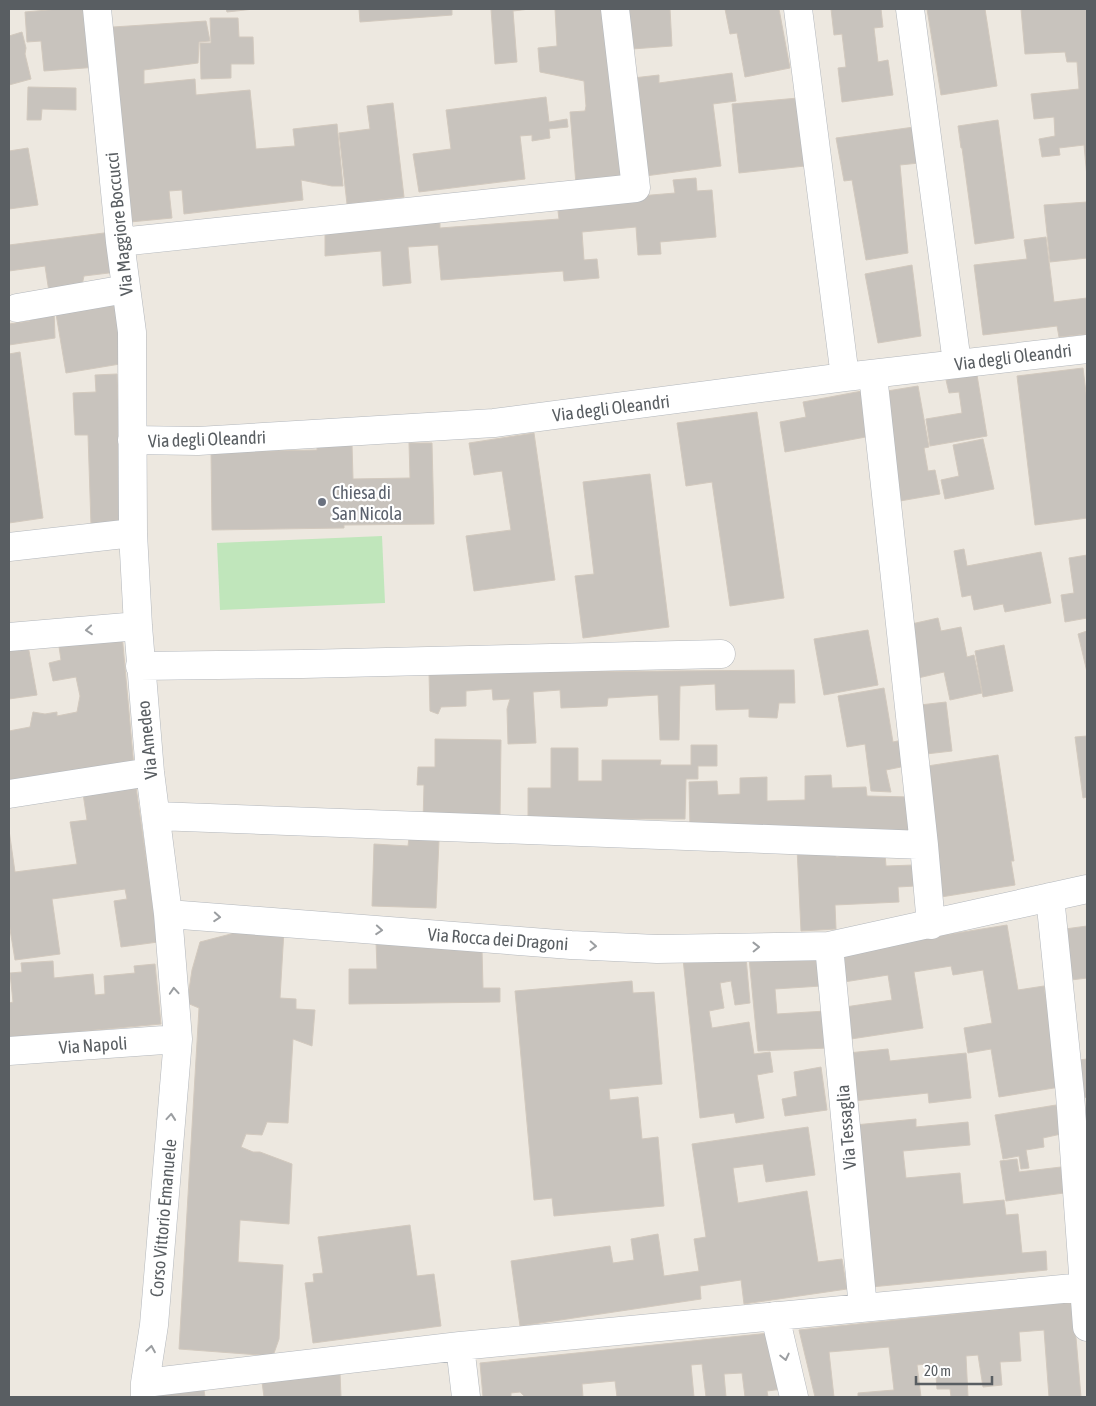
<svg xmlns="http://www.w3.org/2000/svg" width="1096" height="1406" font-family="'Asap Condensed',sans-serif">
  <rect width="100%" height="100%" fill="#ede8e0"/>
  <path fill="#c0e6bb" d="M382 536 385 603 220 610 217 543Z"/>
  <path fill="#c8c3bd" stroke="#d2c9be" d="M59 9H93L98 67 44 71 41 41 27 42 25 12Z
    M226 9H254L227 12Z
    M359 9H452V15L360 22Z
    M491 9H530L513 11 517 62 495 64Z
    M555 9H612L626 180 576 184 570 112 585 111 586 106 584 81 540 72 538 48 557 46Z
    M629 9H670L672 46 632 49Z
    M725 9H779L790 68 745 77 737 33 730 34Z
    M831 9H881L883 27 874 28 878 62 888 60 893 95 842 102 838 68 846 67 842 34 834 35Z
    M927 9H985L997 86 941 95Z
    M1021 9H1087V177L1084 145 1059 148 1060 155 1042 157 1039 139 1055 136 1054 117 1034 119 1031 94 1079 89 1077 62H1067L1065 52 1025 54Z
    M210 18H238L239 37H253L254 64H231V78L201 79 200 43H211Z
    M206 21 210 41 199 42 198 63 144 70V84L195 79 196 95 250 90 256 149 295 146 293 129 337 124 343 186H332L301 180 303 200 184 214 182 190 169 191 172 218 130 222 113 27Z
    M22 32 26 48 25 54 31 79 9 85V36Z
    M732 73 736 101 713 104 721 166 645 176 633 78 659 75V83Z
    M28 87 76 88V110L42 109 41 120H27Z
    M546 97 549 122 567 119 568 127 549 129 550 138 532 141V135L520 136 525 179 419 192 413 154 451 149 446 110Z
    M798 98 805 166 739 173 732 104Z
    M393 103 404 197 347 204 339 133 370 129 367 106Z
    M998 120 1014 238 975 244 962 148H961L958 126Z
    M914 127 919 163 900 165 908 253 866 260 852 180 844 181 836 138Z
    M28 148 38 205 9 209V151Z
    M696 178 697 191 712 190 716 237 660 242 661 254 638 255 636 227 582 232 584 260 597 259 599 278 564 281 563 271 441 280 438 245 408 247 411 283 383 286 381 251 325 256V233L440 220V228L559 219 557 203 675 193 673 180Z
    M1087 202V258L1050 262 1044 205Z
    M112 232 117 272 84 276 81 290 49 292 45 266 9 271V245Z
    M1046 237 1054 302 1087 298V334L1059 337 1057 326 983 335 974 265 1027 259 1024 240Z
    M912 265 921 336 878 343 865 274Z
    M117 304 126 363 66 373 56 314Z
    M54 309 55 338 9 345V324L30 321 32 310Z
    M20 352 43 518 9 523V354Z
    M1083 368 1087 401V518L1035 525 1017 376Z
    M117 374 123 524 91 525 88 435H75L73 393 96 392 95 375Z
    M977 375 987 436 930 446 926 419 962 413 959 392 949 393 946 380Z
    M918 386 929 447 924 448 928 471 935 470 940 494 900 501 881 392Z
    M862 391 871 436 785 452 780 422 806 417 803 402Z
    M757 412 784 598 730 606 712 482 686 486 677 423Z
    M534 433 555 580 474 591 466 536 511 530 502 471 474 475 469 443Z
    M983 439 994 489 945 499 941 480 959 476 953 445Z
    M409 443H432L434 524 344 525V528L212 530 211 452 317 450V444H352L353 479 410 478Z
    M650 474 669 627 583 638 575 576 594 574 583 482Z
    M964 549 967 566 1041 552 1051 603 1005 612 1003 604 974 610 971 595 962 597 954 551Z
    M1087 555V618L1065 622 1061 595 1074 593 1069 558Z
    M938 618 941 631 961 627 967 657 974 655 982 693 950 700 944 672 918 678 907 625Z
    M868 630 878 685 824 695 814 639Z
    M1087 631V672L1078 634Z
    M122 634 134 767 9 786V731L30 727 33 712 45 714 57 712V716L77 712 80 696 76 677 53 681 49 663 61 660 58 640Z
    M27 640 37 695 9 699V643Z
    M1004 645 1013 691 983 697 975 651Z
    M794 670 795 703H779L777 718 749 717V709L716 710 715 684 680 686 679 740H660L658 695 608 698 607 706 561 708 560 690 533 692 536 743 508 744 507 709 510 699 493 700 492 689 466 691V706L441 707 438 714 430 711 429 673Z
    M884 688 893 742 902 740 906 766 886 770 891 792 871 791 865 744 847 747 838 696Z
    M946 702 952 751 926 754 920 705Z
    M1087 736V797L1083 798 1075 737Z
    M435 739 501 740 500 820 423 822 424 785H417L418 767H435Z
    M691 745H717V766H698V779H686L685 819H528V788H551V748H578V781H602V760H661L660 765H691Z
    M998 755 1014 861H1011L1015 885 941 897 921 767Z
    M831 775 832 788 866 787 867 796 911 797 909 839 690 829 689 782 717 781 718 795 740 794V778L767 777V801L805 800V776Z
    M135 780 158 942 121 947 114 901 127 899 125 889 52 899 60 954 15 960 9 923V830L15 872 77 864 70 822 87 820 82 787Z
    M409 838 439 840 436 908 372 906 374 844 408 846Z
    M836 846V857L885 854 886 866 914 865 915 886 898 887 899 902 835 905 836 929 801 931 797 848Z
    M1007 925 1018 990 1044 986 1060 1087 999 1097 991 1049 968 1053 964 1028 992 1023 983 970 953 975 951 966 914 972 923 1028 851 1039 845 1007 892 1000 888 975 844 982 838 952Z
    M1087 926V978L1071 980 1065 929Z
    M250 929 284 930 280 998 296 999V1009L315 1010 312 1046 293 1039 288 1123 267 1122 262 1135 246 1134 241 1147 253 1152H260L292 1164 289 1224 240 1220 238 1262 283 1265 279 1339 273 1356 179 1349 199 1008 187 1003 192 970 200 942Z
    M376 941 482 950 483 988H500V1002L349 1004V969H377Z
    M818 954 821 986 775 989 777 1014 826 1011 828 1048 758 1051 749 958Z
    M746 957 750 1003 735 1005 731 981 720 983 724 1008 709 1011 712 1028 749 1022 754 1054 770 1052 773 1072 757 1075 764 1118 736 1123 734 1113 700 1118 683 959Z
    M53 961 54 978 93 974 95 995 105 994 104 976 135 973 134 966 155 964 161 1024 9 1038V1003L13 1002 10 973 22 972 21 963Z
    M632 981 633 993 654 992 662 1084 609 1089 610 1100 638 1097 642 1139 658 1137 664 1206 554 1216 552 1198 534 1200 515 991Z
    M888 1049 890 1061 966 1053 971 1098 929 1103 928 1093 854 1101 848 1053Z
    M1087 1059V1097L1083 1098 1079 1060Z
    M821 1067 827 1110 785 1116 782 1099 797 1096 794 1072Z
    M1056 1105 1061 1134 1043 1138 1044 1147 1026 1150 1029 1168 1021 1169 1019 1156 1003 1159 995 1115Z
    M916 1119V1127L968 1122 970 1145 903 1151 906 1178 960 1173 963 1204 1004 1200 1006 1215 1018 1214 1022 1253 1046 1251 1047 1270 871 1287 855 1125Z
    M808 1127 815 1175 766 1182 763 1164 733 1168 738 1203 807 1191 818 1262 842 1259 847 1289 744 1304 741 1280 700 1286 701 1299 520 1326 511 1261 610 1246 613 1263 634 1260 631 1239 658 1234 664 1276 699 1271 694 1239 706 1237 692 1144Z
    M1017 1159 1019 1172 1061 1167 1064 1193 1006 1201 1000 1161Z
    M410 1225 417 1276 434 1274 441 1326 313 1343 305 1283 314 1282 313 1274 323 1273 318 1237Z
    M1073 1302 1081 1397H1049L1044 1330 1019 1332 1021 1361 1000 1362 1002 1385 983 1387 978 1355 966 1356 968 1397H951L950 1389H937L935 1363 917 1365 921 1397H858V1393L894 1390 889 1347 829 1352 834 1397H815L799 1330Z
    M770 1333 783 1389 767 1391 768 1397H745L742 1373 724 1374 726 1397H706L702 1364 691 1365 694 1397H617L615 1381 582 1384 583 1397H525L520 1392 511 1393V1397H483L480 1363Z
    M340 1373 341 1397H264L262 1382Z
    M204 1390 205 1397H154V1395Z"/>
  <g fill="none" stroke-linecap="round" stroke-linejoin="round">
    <defs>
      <path id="minor" d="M97 9 120 242 132 332 133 533 138 626 150 772 168 914 178 1039 154 1325 145 1383V1397
        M798 9 845 377
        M910 9 957 363
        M120 242 636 188 615 9
        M17 308 126 289
        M873 375 924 845 931 925
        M132 440 198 441 494 423 845 377 1087 349
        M9 547 133 533
        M9 637 138 626
        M140 666 303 664 721 654
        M9 794 150 772
        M156 816 924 845
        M168 914 571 945 657 949 829 946 1087 889
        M829 946 863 1308
        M9 1051 178 1039
        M1084 1287 1087 1327
        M775 1316 794 1397
        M460 1346 466 1397
        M145 1383 460 1346 1084 1287 1070 1094 1050 897"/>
    </defs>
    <use href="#minor" stroke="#b3b7bc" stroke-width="29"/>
    <use href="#minor" stroke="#fff" stroke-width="28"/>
  </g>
  <defs><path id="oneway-chevron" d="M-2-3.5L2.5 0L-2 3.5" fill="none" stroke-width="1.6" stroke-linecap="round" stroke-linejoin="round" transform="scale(1.25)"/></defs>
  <g stroke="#9b9ea1">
    <use href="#oneway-chevron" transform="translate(89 630) rotate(175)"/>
    <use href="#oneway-chevron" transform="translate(217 917) rotate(4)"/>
    <use href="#oneway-chevron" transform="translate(379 930) rotate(4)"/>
    <use href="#oneway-chevron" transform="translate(593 946) rotate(3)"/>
    <use href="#oneway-chevron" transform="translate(756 947) rotate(-1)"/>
    <use href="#oneway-chevron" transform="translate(174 991) rotate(-94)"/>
    <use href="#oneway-chevron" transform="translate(171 1117) rotate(-85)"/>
    <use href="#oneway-chevron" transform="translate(151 1349) rotate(-81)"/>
    <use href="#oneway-chevron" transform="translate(785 1357) rotate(77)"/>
  </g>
  <circle fill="#6b7280" stroke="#fff" stroke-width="2" cx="322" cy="502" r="5"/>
  <g text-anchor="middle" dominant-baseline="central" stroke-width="4.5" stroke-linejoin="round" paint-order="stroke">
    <g font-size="18" fill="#595e62" stroke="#fff">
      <text transform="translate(119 224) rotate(-96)">Via Maggiore Boccucci</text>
      <text transform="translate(1013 357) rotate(-7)">Via degli Oleandri</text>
      <text transform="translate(611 408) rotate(-7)">Via degli Oleandri</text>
      <text transform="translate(207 439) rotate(-2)">Via degli Oleandri</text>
      <text transform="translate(147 740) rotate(-96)">Via Amedeo</text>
      <text transform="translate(498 939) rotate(4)">Via Rocca dei Dragoni</text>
      <text transform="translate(93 1045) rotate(-4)">Via Napoli</text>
      <text transform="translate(846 1127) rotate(-95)">Via Tessaglia</text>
      <text transform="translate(163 1218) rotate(-85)">Corso Vittorio Emanuele</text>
    </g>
    <g font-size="18" fill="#5b616d" stroke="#fff" text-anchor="start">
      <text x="332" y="492">Chiesa di<tspan x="332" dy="21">San Nicola</tspan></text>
    </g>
  </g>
  <rect width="1096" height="1406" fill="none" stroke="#595e62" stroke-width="20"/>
  <path d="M916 1376v8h76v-8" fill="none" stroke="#595e62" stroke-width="2.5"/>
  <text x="924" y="1376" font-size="15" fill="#595e62" stroke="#ffffff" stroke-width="4" paint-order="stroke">20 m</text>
</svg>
